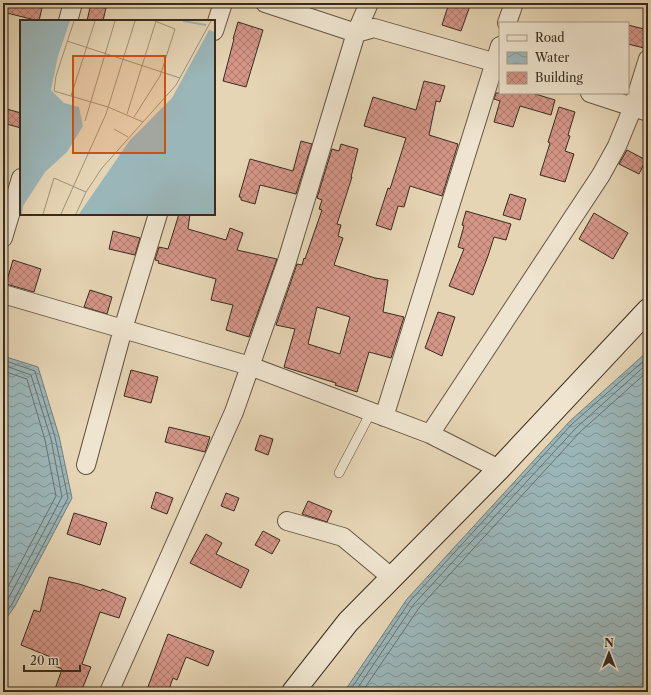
<svg xmlns="http://www.w3.org/2000/svg" width="651" height="695" font-family="'Libre Caslon Text',serif">
  <defs>
    <pattern id="water-waves" width="16" height="10" patternUnits="userSpaceOnUse"><rect width="16" height="10" fill="#9bb6b9"/><path d="M0 5q4-4 8 0t8 0" fill="none" stroke="#7f9496"/></pattern>
    <pattern id="building-cross-hatch" width="8" height="8" patternUnits="userSpaceOnUse"><rect width="8" height="8" fill="#d49587"/><path d="M0 0l8 8M0 8l8-8" fill="none" stroke="#ad7a6e"/></pattern>
  </defs>
  <rect width="100%" height="100%" fill="#e6d5b5"/>
  <filter id="stains"><feTurbulence type="fractalNoise" baseFrequency=".005" numOctaves="4"/><feColorMatrix values="0 0 0 0 .2 0 0 0 0 .09 0 0 0 0 .02 0 0 0 .5 -.17"/></filter>
  <radialGradient id="worn" r=".72"><stop offset=".6" stop-color="#630" stop-opacity="0"/><stop offset="1" stop-color="#630" stop-opacity=".3"/></radialGradient>
  <path fill="url(#water-waves)" stroke="#737f7b" d="M648 351V692H344L407 599 570 421Z
    M3 356 38 367 59 436 72 498 15 606 3 623Z"/>
  <g fill="none" stroke-linecap="round" stroke-linejoin="round">
    <path stroke="#6a716c" stroke-width="1" d="M3 360 35 371 55 437 68 498 12 604 3 616
      M3 365 31 375 51 439 62 497 7 601 3 607
      M3 371 27 379 45 440 56 496 3 596
      M349 692 410 601 572 424 648 357
      M355 692 414 604 576 428 648 363
      M362 692 419 608 580 432 648 371"/>
  </g>
  <path fill="url(#building-cross-hatch)" stroke="#382c1e" fill-rule="evenodd" d="M3 3H43L39 21 3 12Z
    M91 3H107L103 21H87Z
    M449 3H471L461 31 442 25Z
    M238 22 263 30 246 87 223 81 234 39H233Z
    M628 25 648 30V49L628 44Z
    M424 81 445 86 440 102 436 101 429 135 458 144 442 196 410 186 404 207 398 206 391 230 376 225 388 188 390 189 406 138 364 126 373 97 416 110Z
    M496 93H532L555 100 551 115 520 106 513 127 494 122 500 101 494 99Z
    M559 107 575 112 568 135 570 136 565 151 574 154 565 182 540 175 550 143 548 142Z
    M3 108 21 113V128L3 123Z
    M301 141 312 144 296 194 260 185 255 204 241 200V197H239L250 159 293 171Z
    M341 144 358 149 351 177H352L337 224 341 225 338 236 343 238 334 265 375 278 388 280 383 312 404 317 391 358 369 352 357 392 335 385 336 383 284 367 295 329 276 325 297 264 302 265 304 258 305 259 322 210 319 209 322 200 317 198 332 149 339 151ZM317 307 350 317 340 354 308 344Z
    M627 150 646 160 639 174 619 164Z
    M510 194 526 199 520 220 503 215Z
    M466 211 511 224 506 240 494 237 488 256 473 295 449 286 464 249 458 247 464 226 462 225Z
    M594 213 628 233 613 259 579 239Z
    M179 214H190L188 229 226 240 230 228 243 233 237 250 277 259 249 337 226 330 233 305 211 300 216 279 158 263 159 261 155 260 159 247 168 249Z
    M113 231 140 238 135 255 109 249Z
    M13 260 41 269 34 292 6 284Z
    M90 290 112 297 107 314 84 307Z
    M438 312 455 317 442 356 425 348Z
    M131 370 158 377 151 403 124 396Z
    M169 427 210 437 205 452 165 442Z
    M260 435 273 439 268 455 255 450Z
    M156 492 173 498 167 514 151 508Z
    M226 493 239 498 234 511 221 506Z
    M308 501 332 511 327 522 302 514Z
    M74 513 107 523 100 545 67 534Z
    M263 531 280 540 272 554 255 545Z
    M206 534 222 543 216 554 249 570 241 588 190 563Z
    M49 577 79 584 101 591 102 589 126 598 119 618 100 612 82 664 91 667 81 692H54L62 669 50 664 53 658 21 645 34 610 40 612Z
    M168 634 214 651 208 666 186 657 177 680 173 678 168 692H146Z"/>
  <g fill="none" stroke-linecap="round" stroke-linejoin="round">
    <defs>
      <path id="lane" d="M339 473 371 412"/>
      <path id="street" d="M265 3 356 33 374 28 500 64
        M68 21 73 3
        M507 23 514 3
        M214 31 223 3
        M590 93 648 112
        M3 238 21 178
        M3 294 250 366 430 434 499 469
        M384 417 500 46
        M430 434 601 175 617 146 633 107 648 59
        M86 465 123 329 158 214
        M287 521 343 537 391 577
        M109 692 234 412 287 261 356 33 369 3"/>
      <path id="secondary" d="M293 692 348 622 499 469 648 310"/>
    </defs>
    <use href="#lane" stroke="#645644" stroke-width="10"/>
    <use href="#street" stroke="#645644" stroke-width="20"/>
    <use href="#secondary" stroke="#382c1e" stroke-width="24"/>
    <use href="#lane" stroke="#efe4cf" stroke-width="9"/>
    <use href="#street" stroke="#efe4cf" stroke-width="18"/>
    <use href="#secondary" stroke="#efe4cf" stroke-width="22"/>
  </g>
  <g transform="translate(20 20)">
    <rect width="195" height="195" fill="#e6d5b5"/>
    <path d="M0 1H50L38 36 31 70 44 83 59 87 63 106 47 132 25 152 3 186 2 194H0ZM189 10 195 12V194H59L110 120 152 78Z" fill="#9bb6b9"/>
    <path fill="none" stroke="#9bb6b9" stroke-width="2" d="M163 1 186 5"/>
    <path fill="none" stroke="#a09179" stroke-width="1" d="M54 1 36 56 34 71 88 87 123 102M47 21 160 58M51 76 75 1M107 94 136 1M114 97 140 56 155 9 135 1M65 101 95 1M94 109 108 117M23 194 34 158 66 172M41 194 86 94 115 1M56 194 66 172 82 148 156 65 191 1"/>
    <path fill="#ce520f" fill-opacity="0.15" stroke="#ce520f" stroke-width="2" d="M53 36H145V133H53Z"/>
    <rect width="195" height="195" fill="none" stroke="#382c1e" stroke-width="2"/>
  </g>
  <rect width="651" height="695" fill="none" stroke="#e6d5b5" stroke-width="16"/>
  <rect x="4" y="4" width="643" height="687" fill="none" stroke="#382c1e" stroke-width="2"/>
  <rect x="8" y="8" width="635" height="679" fill="none" stroke="#382c1e"/>
  <rect x="499" y="22" width="130" height="72" fill="#efe4cf" stroke="#a69a88"/>
  <rect x="507" y="35" width="20" height="6" fill="#efe4cf" stroke="#a69a88"/>
  <text x="535" y="42" font-size="12" fill="#382c1e">Road</text>
  <rect x="507" y="52" width="20" height="12" fill="url(#water-waves)" stroke="#a69a88"/>
  <text x="535" y="62" font-size="12" fill="#382c1e">Water</text>
  <rect x="507" y="72" width="20" height="12" fill="url(#building-cross-hatch)" stroke="#a69a88"/>
  <text x="535" y="82" font-size="12" fill="#382c1e">Building</text>
  <g transform="translate(609 653)" stroke="#efe4cf" stroke-width="3" paint-order="stroke">
  <path d="M0-3L7 15L0 10L-7 15Z" fill="#382c1e"/>
  <text y="-6" font-size="11" font-weight="bold" text-anchor="middle" fill="#382c1e">N</text>
  </g>
  <path d="M24 665v6h56v-6" fill="none" stroke="#382c1e" stroke-width="2"/>
  <text x="30" y="665" font-size="12" fill="#382c1e" stroke="#efe4cf" stroke-width="3" paint-order="stroke">20 m</text>
  <rect width="100%" height="100%" filter="url(#stains)"/>
  <rect width="100%" height="100%" fill="url(#worn)"/>
</svg>
